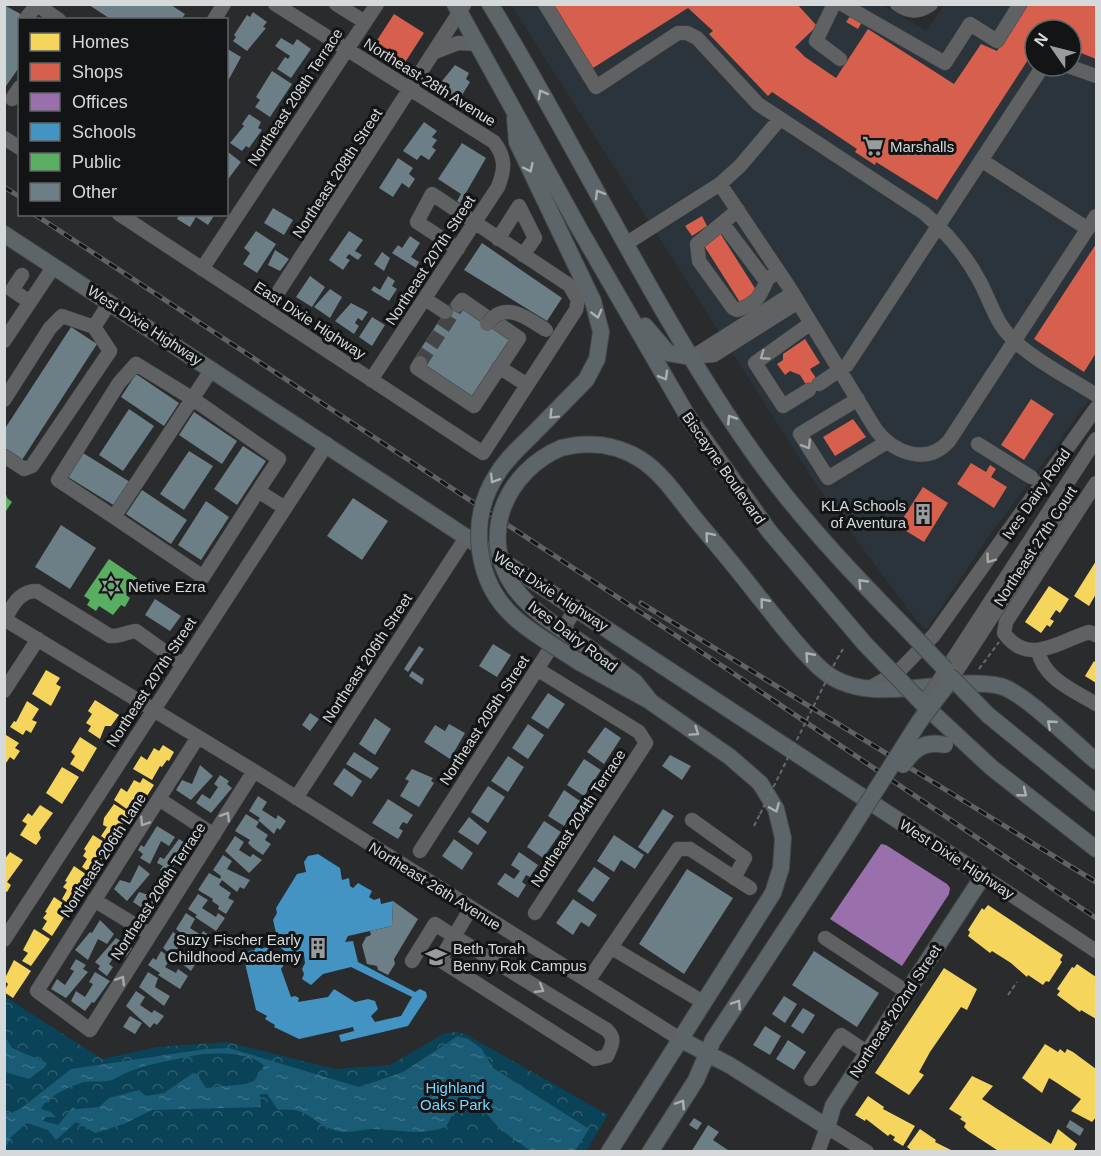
<svg xmlns="http://www.w3.org/2000/svg" width="1101" height="1156" font-family="Helvetica,sans-serif">
  <defs>
    <pattern id="forest-crowns" width="20" height="18" patternUnits="userSpaceOnUse" patternTransform="scale(1.5)"><rect width="20" height="18" fill="#0a4257"/><path d="M2 6a3 3 0 1 1 6 0M12 15a3 3 0 1 1 6 0" fill="none" stroke="#2d5d6f"/></pattern>
    <pattern id="water-ripples" width="26" height="14" patternUnits="userSpaceOnUse" patternTransform="scale(1.5)"><rect width="26" height="14" fill="#1a5b76"/><path d="M2 4q2-2 4 0t4 0M15 11q2-2 4 0t4 0" fill="none" stroke="#3a7289"/></pattern>
  </defs>
  <rect width="100%" height="100%" fill="#292b2d"/>
  <path fill="#2a343a" fill-rule="evenodd" d="M513 4 883 5 926 31 944 5H1096V391L988 538 926 630 915 619 819 489 513 8ZM1035 30H1071V66H1035Z"/>
  <path fill="url(#forest-crowns)" d="M4 996 102 1059 157 1047 227 1042 335 1069 390 1065 443 1034 455 1032 465 1034 608 1115 586 1151H5Z"/>
  <path fill="url(#water-ripples)" fill-rule="evenodd" d="M4 1035 12 1048 47 1063 45 1067 29 1079 5 1072Z
    M458 1036 468 1039 482 1049 493 1068 589 1129 575 1151H531L501 1130 483 1110 462 1104 453 1113 446 1127C418 1136 404 1130 376 1129 361 1128 352 1135 334 1130 309 1122 310 1107 278 1110L267 1094H260L261 1107 152 1110 124 1124 95 1133 76 1122 56 1140 48 1130 27 1123 11 1137 5 1149V1113H12L24 1106 71 1069 206 1049 229 1048 359 1087 403 1072ZM202 1054C221 1053 251 1052 264 1066L254 1081 245 1084 206 1088 197 1074 193 1073 164 1093 146 1096 139 1090 109 1098 99 1107 76 1109 73 1107 58 1125 43 1121 45 1117H56L51 1112 41 1109C47 1096 71 1086 84 1082 94 1080 107 1084 116 1078 140 1064 175 1060 202 1054Z"/>
  <path fill="#f6d55c" d="M1096 561V594L1089 606 1074 596Z
    M1049 586 1069 599 1060 613 1056 610 1050 619 1054 621 1050 627 1047 625 1041 633 1025 622Z
    M1094 661 1096 663V683L1085 676Z
    M46 670 60 678 56 684 61 687 51 706 32 694Z
    M95 700 119 715 111 726H105L100 739 88 731 91 726 86 723 92 714 88 711Z
    M27 701 39 709 32 720 37 722 31 733 26 730 23 735 10 727 14 721 16 722Z
    M6 735 19 743 15 748 20 751 14 760 10 757 4 766Z
    M80 737 97 748 83 772 70 764 75 756 71 752Z
    M163 745 174 752 169 761 167 760 162 767 160 766 152 780 133 769 141 756 147 760 154 748 159 751Z
    M62 767 79 777 62 804 46 793Z
    M143 778 154 785 145 799 141 796 131 812 114 800 121 788 127 792 134 780 140 783Z
    M114 804 130 814 111 843 101 836 107 827 103 825 104 818Z
    M40 805 53 813 39 832 41 838 36 845 20 835 27 824 22 821 28 813 32 816Z
    M93 835 110 846 92 874 82 867 87 859 83 856 86 851 84 849Z
    M10 852 23 860 7 882 11 885 7 892 4 890V860Z
    M74 866 90 877 72 906 62 899 67 890 63 887 67 882 65 881Z
    M54 897 70 908 52 936 42 929 47 921 43 918 47 913 45 912Z
    M988 905 1063 955 1060 960 1062 962 1049 982 1046 981 1043 985 1028 975 1027 977 1011 963 992 951 990 953 968 936 970 932 968 930 982 908 984 910Z
    M34 929 50 939 31 966 22 961 28 953 23 950Z
    M14 960 31 971 13 998 4 992 8 984 4 980Z
    M1077 964 1096 977V1019L1081 1010 1080 1012 1057 995 1060 991 1057 989 1072 967 1074 968Z
    M944 968 977 989 967 1010 961 1007 930 1052 919 1072 924 1075 909 1095 875 1073Z
    M1045 1044 1058 1052 1060 1049 1065 1053 1067 1049 1073 1052 1096 1069V1117L1092 1122 1071 1111 1081 1099 1054 1081 1049 1078 1042 1093 1022 1078Z
    M972 1076 993 1086 982 1099 1051 1144 1058 1129 1077 1144 1073 1152H1000L968 1131 964 1127 966 1123 960 1119 962 1117 949 1109Z
    M868 1096 884 1107 883 1109 915 1126 903 1146 893 1140 895 1137 890 1134 888 1136 866 1119 865 1121 855 1115Z
    M920 1129 936 1140 935 1142 955 1152H913L907 1147Z"/>
  <path fill="#d6604d" d="M553 4H797L817 26 795 47 805 57 836 78 868 29 954 84 981 44 997 51 1027 4H1096V59L1081 53 1079 58 1071 55V30H1035V49L937 200 876 162 875 165 855 152 857 149 772 92 768 96 709 34 713 31 688 8 593 68Z
    M394 14 424 33 404 64 374 45Z
    M851 15 862 22 858 29 846 22Z
    M702 216 707 226 692 236 685 226Z
    M720 233 758 293 741 304 703 244Z
    M1096 244V353L1084 372 1034 339Z
    M805 339 820 363 810 369 822 387 812 394 800 375 790 371 785 375 777 364 783 360V354Z
    M1031 399 1054 414 1024 460 1001 445Z
    M853 419 866 437 835 456 823 437Z
    M971 463 986 472 990 465 996 469 991 477 1007 487 994 508 957 484Z
    M923 487 948 503 924 542 898 526Z"/>
  <path fill="#9970ab" d="M881 844 886 845 947 884 950 888 949 894 902 966 830 919Z"/>
  <path fill="#4393c3" fill-rule="evenodd" d="M318 854 340 868 342 880 349 878 350 886 353 888 358 883 372 891 369 897 374 900 380 898 381 904 393 901 392 926 348 936 345 942 353 941 358 962 415 992 420 989 426 992 427 997 408 1026 341 1042 339 1035 354 1031 353 1027 299 1039 274 1027 275 1025 265 1019 267 1016 256 1010 244 959 249 951 255 950 256 942 261 949 267 947 283 957 286 952 281 948 286 939 276 933 273 920 277 913 276 908 297 874 306 872 304 862 308 856ZM291 954 295 957 304 955 305 963 302 969 304 974 302 979 311 985 323 974 351 967 412 997 401 1016 375 1022 371 1016 378 1009 375 1001 368 999 355 1002 334 989 328 997 298 1002 299 998 295 996 291 997 281 969Z"/>
  <path fill="#5aae61" d="M5 490 7 498 12 502 4 514Z
    M109 559 137 578 126 595 130 598 125 607 121 605 113 615 99 606 96 611 87 605 90 600 84 596Z"/>
  <path fill="#6c7e86" d="M4 5 32 20H20V66L4 89Z
    M89 5H171L185 14 181 20H112Z
    M253 12 267 22 263 27 266 28 247 51 233 41 236 37 234 35 247 15 250 17Z
    M281 38 293 45 297 39 311 49 291 78 277 69 285 57 288 59 290 56 275 46Z
    M226 48 241 57 228 81 226 80Z
    M455 65 469 73 466 79 470 82 459 100 438 86Z
    M272 71 292 84 270 117 255 107 260 100 256 97Z
    M249 114 261 122 258 128 262 130 249 148 246 146 242 151 230 143 244 126 242 124Z
    M424 122 437 131 432 137 437 140 432 147 436 150 429 160 421 155 417 160 403 151Z
    M462 143 486 158 460 203 457 201 461 194 438 179Z
    M228 152 241 162 226 182V153Z
    M398 158 413 168 409 174 415 179 409 188 402 183 393 197 379 188Z
    M273 208 293 220 284 235 264 223Z
    M180 214H215L208 225 196 217 190 227 177 219Z
    M256 231 276 244 257 273 243 264 250 253 244 248Z
    M349 231 363 240 355 251 362 255 358 260 349 254 346 258 350 260 343 270 329 260Z
    M410 236 420 243 411 257 419 262 416 268 392 253 398 245 402 248Z
    M482 243 562 298 547 321 464 270Z
    M275 250 289 259 280 271 268 265Z
    M382 252 390 258 384 271 374 264Z
    M310 276 325 287 312 307 296 297Z
    M388 276 395 281 392 286 397 289 389 301 371 290 374 286 380 290Z
    M330 289 342 297 330 318 314 307Z
    M452 301 511 339 473 397 414 359Z
    M351 303 368 312 362 321 358 318 355 323 359 326 354 334 335 321Z
    M372 317 385 325 372 346 359 337Z
    M71 327 97 344 22 460 4 448V430Z
    M136 374 179 403 164 426 121 397Z
    M129 409 154 426 123 471 99 455Z
    M194 412 237 441 222 464 179 435Z
    M243 446 266 461 237 505 214 489Z
    M189 451 213 466 184 510 160 494Z
    M83 453 130 482 115 506 68 477Z
    M142 490 187 520 171 544 126 514Z
    M353 498 388 521 362 560 327 536Z
    M206 501 229 517 201 560 178 545Z
    M61 525 96 548 70 589 35 567Z
    M155 599 181 616 170 631 145 615Z
    M493 644 511 655 497 677 479 666Z
    M419 646 424 649 408 672 404 669Z
    M412 671 424 679 422 685 409 676Z
    M548 693 565 704 548 729 531 718Z
    M310 713 319 719 310 731 302 725Z
    M375 718 391 729 375 755 359 744Z
    M449 724 465 733 450 759 424 742 435 725 445 731Z
    M528 724 544 735 528 759 512 748Z
    M605 727 621 738 604 764 587 752Z
    M354 752 379 768 371 779 346 764Z
    M670 755 691 766 682 780 662 766Z
    M508 756 524 767 508 792 491 781Z
    M584 759 601 770 584 796 567 785Z
    M200 765 213 776 191 800 176 790 182 780 192 784Z
    M344 768 362 781 352 797 333 784Z
    M412 769 433 778 431 781 434 783 419 807 400 796 409 781 405 779Z
    M220 775 229 781 227 784 232 788 211 813 196 803 202 794 210 799 218 787 214 784Z
    M488 786 505 797 488 823 471 812Z
    M564 790 580 801 564 826 548 816Z
    M258 796 267 802 262 810 276 819 278 815 286 821 280 830 277 828 274 834 258 820 260 818 249 811Z
    M388 799 413 815 407 824 403 822 399 828 403 831 398 839 372 823Z
    M663 809 674 816 648 854 638 847Z
    M246 814 259 822 256 827 268 835 265 840 271 844 263 855 253 848 248 843 250 840 235 831Z
    M469 817 487 832 478 845 458 832Z
    M544 821 561 832 543 858 527 847Z
    M157 826 175 837 169 846 161 841 150 864 140 858 143 854 138 850 141 845 144 847Z
    M614 835 644 855 635 869 621 860 614 872 597 861Z
    M235 836 244 842 239 850 250 857 253 854 262 860 249 873 225 851Z
    M179 839 195 849 188 859 180 853 169 876 160 870 163 866 157 863 160 857 164 859Z
    M454 839 473 853 462 870 442 856Z
    M519 852 538 865 530 877 526 875 522 882 526 885 518 898 497 884 505 873 514 879 520 871 511 865Z
    M223 855 232 861 227 869 250 880 244 889 240 887 237 892 222 880 219 885 231 893 228 898 234 901 226 914 218 909 219 906 212 901 213 899 198 890 209 873 220 879 221 876 213 870Z
    M139 865 150 874 127 901 114 889 120 880 130 883Z
    M594 867 610 878 593 902 577 891Z
    M687 869 733 898 684 974 639 944Z
    M159 878 170 886 148 912 133 902 139 892 149 895Z
    M198 894 208 900 202 908 216 917 218 913 225 918 216 931 195 917 197 915 188 909Z
    M573 899 597 915 589 927 581 922 573 935 556 923Z
    M393 901 418 919 394 959 395 964 388 975 378 970 377 966 367 964 362 945 366 937 371 935 370 931 392 926Z
    M186 913 195 919 190 928 201 935 203 931 212 937 203 952 176 929Z
    M100 920 114 934 107 944 98 939 88 960 75 950 90 932 92 933Z
    M173 932 183 939 177 947 189 954 191 950 200 956 191 971 163 948Z
    M116 938 132 948 126 957 118 952 109 964 113 967 107 976 98 969 100 966 95 962Z
    M161 951 171 958 165 967 176 973 178 969 188 976 180 989 158 975 160 973 148 965 153 958 156 960Z
    M814 951 879 993 857 1027 792 985Z
    M76 959 86 965 83 969 88 972 66 998 51 989 57 979 65 985 74 971 70 969Z
    M95 972 110 981 94 1003 92 1002 85 1011 71 1001 76 991 85 997 93 984 89 982Z
    M148 972 158 978 155 987 170 996 164 1006 139 987Z
    M136 991 145 997 140 1005 152 1013 154 1010 164 1016 157 1025 154 1023 150 1028 126 1006Z
    M784 996 797 1004 785 1023 772 1014Z
    M803 1008 815 1015 803 1034 791 1026Z
    M130 1016 142 1023 135 1034 123 1027Z
    M765 1026 781 1036 770 1055 753 1045Z
    M788 1040 806 1052 794 1070 776 1059Z
    M694 1118 702 1123 697 1130 689 1125Z
    M1070 1120 1084 1129 1080 1136 1066 1127Z
    M708 1125 719 1132 713 1140 731 1152H691Z"/>
  <g fill="none" stroke-linecap="round" stroke-linejoin="round">
    <path stroke="#434547" stroke-width="14" stroke-dasharray="14 7" stroke-linecap="butt" d="M420 363 458 305"/>
    <defs>
      <path id="minor" d="M36 4 59 20
        M275 4 494 142C506 158 505 169 498 187L371 380
        M336 4 365 22
        M545 4 596 87 678 33H687L697 38 758 104 924 213C946 232 965 254 979 280 987 294 992 311 1001 325 1019 353 1068 377 1096 395
        M834 4 816 41 840 59
        M842 4 945 63 970 24 997 41 1020 4
        M897 4C909 13 920 12 931 4
        M27 17 37 5
        M214 20 224 4
        M435 52 458 43 477 44
        M1068 66 1096 76
        M12 99 20 87
        M4 138 20 148
        M981 160 1088 229
        M720 184 789 287 876 430C894 453 927 466 949 441L1096 216
        M738 210 697 244 699 261 733 308 737 310C758 303 760 296 768 278L779 272
        M119 214 483 453 576 310 578 300 569 285 432 194 417 222 458 249
        M723 224 766 281
        M498 239 519 206 535 238 523 255
        M627 243 720 184 740 166 779 120
        M202 269 377 4
        M22 275 12 290 30 302
        M425 299 445 312
        M458 305 462 300 485 316
        M266 311 464 5
        M94 327 110 302
        M4 341 54 266
        M694 356 793 293
        M692 357 714 355 798 302
        M420 363 417 368 474 406 519 338 497 323
        M499 367 527 385
        M212 369 114 517 203 577 258 491 285 508
        M819 384 847 365 1043 66
        M809 390 783 406 755 363 811 323
        M858 399 800 434 828 478 887 442
        M4 400 50 328 62 316 94 327 110 351 32 466 24 469 4 456
        M978 444 1031 477
        M1096 483 1006 622 1004 633C1028 667 1060 641 1089 632L1096 635
        M114 517 58 480 119 383 136 364 193 399 279 459 258 491
        M4 619 254 771 680 1039
        M5 619C13 605 19 591 37 591L110 636C120 637 126 632 136 631L182 664
        M1038 651C1044 679 1073 690 1096 704
        M946 670 1096 439
        M952 678 1067 501
        M871 687 898 672 934 635 1096 408
        M4 691 38 639
        M198 737 37 991 90 1030 254 771
        M296 798 467 536
        M159 799 214 835
        M692 820 745 858 734 878
        M420 851 577 607
        M983 876 1096 951
        M94 900 150 934
        M535 913 646 743 639 732 537 669
        M825 938 907 992
        M4 940 327 444
        M612 948 703 1002
        M412 961 435 924 455 937 607 1030C616 1039 612 1045 607 1056L595 1059 440 960 471 908
        M588 981 678 849H690L750 888
        M811 1079 841 1035 868 1053
        M818 1152 827 1127 867 1152"/>
      <path id="major" d="M455 4 580 230 687 415 769 531 865 644
        M490 4C581 153 654 312 754 454 798 516 850 571 903 625
        M515 119 517 142 593 301 601 332 597 359 586 380 532 435
        M4 234 983 876 833 1106 827 1127 731 1066 680 1039
        M645 326 668 353 692 357
        M561 448C588 441 616 444 640 459 661 472 677 496 692 515 714 542 737 568 758 596 778 620 797 647 820 668 865 711 947 674 1000 686 1024 692 1074 743 1096 761
        M589 648 635 682 651 702 730 757 760 783 776 809 783 838 781 868 773 893 609 1152
        M579 662 648 700
        M923 704 992 768 1096 849
        M988 715 1096 803
        M650 1152 696 1080 713 1040 845 839"/>
    </defs>
    <use href="#minor" stroke="#454749" stroke-width="15"/>
    <use href="#major" stroke="#454749" stroke-width="18"/>
    <path stroke="#68696a" stroke-width="2" stroke-dasharray="4.5 3" stroke-linecap="butt" d="M837 659 843 649
      M979 669 999 642
      M754 826 760 814
      M1008 995 1017 982"/>
    <use href="#minor" stroke="#5f6163" stroke-width="14"/>
    <use href="#major" stroke="#5d6568" stroke-width="16"/>
    <defs>
      <path id="rail" d="M4 187 20 197
        M34 214 727 669 1096 918
        M641 603 1096 882"/>
    </defs>
    <use href="#rail" stroke="#606264" stroke-width="5"/>
    <use href="#rail" stroke="#121415" stroke-width="3" stroke-dasharray="9" stroke-linecap="butt"/>
    <defs>
      <path id="minor-bridge" d="M487 324C505 300 526 317 546 330
        M924 703 946 670"/>
      <path id="major-bridge" d="M532 435C519 448 505 460 496 476 468 521 475 582 515 618 534 635 558 648 579 662
        M561 448C507 471 477 535 514 587 532 613 564 630 589 648
        M903 625 946 670
        M865 644 923 704
        M903 765C913 749 926 740 945 745
        M845 839 919 722 952 678 988 715"/>
    </defs>
    <use href="#minor-bridge" stroke="#454749" stroke-width="15" stroke-linecap="butt"/>
    <use href="#major-bridge" stroke="#454749" stroke-width="18" stroke-linecap="butt"/>
    <path stroke="#68696a" stroke-width="2" stroke-dasharray="4.5 3" stroke-linecap="butt" d="M760 814 837 659"/>
    <use href="#minor-bridge" stroke="#5f6163" stroke-width="14"/>
    <use href="#major-bridge" stroke="#5d6568" stroke-width="16"/>
  </g>
  <defs><path id="oneway-chevron" d="M-2-3.5L2.5 0L-2 3.5" fill="none" stroke-width="1.6" stroke-linecap="round" stroke-linejoin="round" transform="scale(1.5)"/></defs>
  <g stroke="#abb0b2">
    <use href="#oneway-chevron" transform="translate(542 94) rotate(-119)"/>
    <use href="#oneway-chevron" transform="translate(529 168) rotate(65)"/>
    <use href="#oneway-chevron" transform="translate(599 194) rotate(-120)"/>
    <use href="#oneway-chevron" transform="translate(597 314) rotate(75)"/>
    <use href="#oneway-chevron" transform="translate(664 376) rotate(60)"/>
    <use href="#oneway-chevron" transform="translate(553 415) rotate(135)"/>
    <use href="#oneway-chevron" transform="translate(731 419) rotate(-123)"/>
    <use href="#oneway-chevron" transform="translate(494 479) rotate(121)"/>
    <use href="#oneway-chevron" transform="translate(709 536) rotate(-130)"/>
    <use href="#oneway-chevron" transform="translate(862 583) rotate(-134)"/>
    <use href="#oneway-chevron" transform="translate(764 602) rotate(-129)"/>
    <use href="#oneway-chevron" transform="translate(809 656) rotate(-132)"/>
    <use href="#oneway-chevron" transform="translate(1051 724) rotate(-139)"/>
    <use href="#oneway-chevron" transform="translate(695 732) rotate(35)"/>
    <use href="#oneway-chevron" transform="translate(1023 793) rotate(39)"/>
    <use href="#oneway-chevron" transform="translate(775 808) rotate(67)"/>
    <use href="#oneway-chevron" transform="translate(737 1004) rotate(-57)"/>
    <use href="#oneway-chevron" transform="translate(681 1104) rotate(-57)"/>
  </g>
  <g stroke="#a6a9aa">
    <use href="#oneway-chevron" transform="translate(764 356) rotate(145)"/>
    <use href="#oneway-chevron" transform="translate(807 445) rotate(58)"/>
    <use href="#oneway-chevron" transform="translate(990 559) rotate(126)"/>
    <use href="#oneway-chevron" transform="translate(226 816) rotate(-58)"/>
    <use href="#oneway-chevron" transform="translate(144 822) rotate(123)"/>
    <use href="#oneway-chevron" transform="translate(121 980) rotate(-58)"/>
    <use href="#oneway-chevron" transform="translate(540 989) rotate(31)"/>
  </g>
  <defs>
    <symbol id="supermarket-bare" viewBox="-9 -9 18 18"><path d="M-6-5.5h2.5l.6 2H6L4.5 2H-2.5L-4.4-4H-6ZM-1.5 3.2a1.3 1.3 0 1 0 .1 0ZM3 3.2a1.3 1.3 0 1 0 .1 0Z" fill="#999c9d" stroke="#121415" stroke-width="2.5" paint-order="stroke"/></symbol>
    <symbol id="building-bare" viewBox="-9 -9 18 18"><path d="M-4-6H4V6H1V3H-1V6H-4ZM-2.5-4.3h1.7v1.8h-1.7ZM.8-4.3h1.7v1.8H.8ZM-2.5-1h1.7V.8h-1.7ZM.8-1h1.7V.8H.8Z" fill="#999c9d" stroke="#121415" stroke-width="2.5" paint-order="stroke"/></symbol>
    <symbol id="synagogue-bare" viewBox="-9 -9 18 18"><path d="M0-6.5L5.6 3.2H-5.6ZM0 6.5L5.6-3.2H-5.6Z" fill="#999c9d" stroke="#121415" stroke-width="2.5" paint-order="stroke"/></symbol>
    <symbol id="school-bare" viewBox="-9 -9 18 18"><path d="M0-5L7-2L0 1L-7-2ZM-4 1L0 2.5L4 1V4Q0 6-4 4Z" fill="#999c9d" stroke="#121415" stroke-width="2.5" paint-order="stroke"/></symbol>
  </defs>
  <g fill-rule="evenodd">
    <use href="#supermarket-bare" x="858" y="131" width="30" height="30"/>
    <use href="#building-bare" x="908" y="499" width="30" height="30"/>
    <use href="#synagogue-bare" x="96" y="571" width="30" height="30"/>
    <use href="#building-bare" x="303" y="933" width="30" height="30"/>
    <use href="#school-bare" x="421" y="942" width="30" height="30"/>
  </g>
  <g text-anchor="middle" dominant-baseline="central" stroke-width="6" stroke-linejoin="round" paint-order="stroke">
    <g font-size="15" fill="#d5d9da" stroke="#121415">
      <text transform="translate(430 82) rotate(32)">Northeast 28th Avenue</text>
      <text transform="translate(295 97) rotate(-57)">Northeast 208th Terrace</text>
      <text transform="translate(337 173) rotate(-57)">Northeast 208th Street</text>
      <text transform="translate(430 260) rotate(-57)">Northeast 207th Street</text>
      <text transform="translate(310 320) rotate(33)">East Dixie Highway</text>
      <text transform="translate(145 325) rotate(33)">West Dixie Highway</text>
      <text transform="translate(724 468) rotate(55)">Biscayne Boulevard</text>
      <text transform="translate(1036 494) rotate(-55)">Ives Dairy Road</text>
      <text transform="translate(1035 546) rotate(-57)">Northeast 27th Court</text>
      <text transform="translate(551 591) rotate(33)">West Dixie Highway</text>
      <text transform="translate(573 636) rotate(37)">Ives Dairy Road</text>
      <text transform="translate(367 658) rotate(-57)">Northeast 206th Street</text>
      <text transform="translate(151 682) rotate(-57)">Northeast 207th Street</text>
      <text transform="translate(484 720) rotate(-57)">Northeast 205th Street</text>
      <text transform="translate(578 818) rotate(-57)">Northeast 204th Terrace</text>
      <text transform="translate(103 855) rotate(-57)">Northeast 206th Lane</text>
      <text transform="translate(957 859) rotate(33)">West Dixie Highway</text>
      <text transform="translate(435 886) rotate(32)">Northeast 26th Avenue</text>
      <text transform="translate(158 891) rotate(-57)">Northeast 206th Terrace</text>
      <text transform="translate(895 1011) rotate(-57)">Northeast 202nd Street</text>
    </g>
    <g font-size="15" fill="#d5d9da" stroke="#121415" text-anchor="start">
      <text x="890" y="146">Marshalls</text>
      <text x="906" y="505" text-anchor="end">KLA Schools<tspan x="906" dy="17">of Aventura</tspan></text>
      <text x="128" y="586">Netive Ezra</text>
      <text x="301" y="939" text-anchor="end">Suzy Fischer Early<tspan x="301" dy="17">Childhood Academy</tspan></text>
      <text x="453" y="948">Beth Torah<tspan x="453" dy="17">Benny Rok Campus</tspan></text>
    </g>
    <g font-size="15" fill="#7ad5ff" stroke="#121415">
      <text x="455" y="1087">Highland<tspan x="455" dy="17">Oaks Park</tspan></text>
    </g>
  </g>
  <rect width="1101" height="1156" fill="none" stroke="#d5d9da" stroke-width="12"/>
  <rect x="18" y="18" width="210" height="198" fill="#121415" stroke="#606364" stroke-width="1.5"/>
  <rect x="30" y="33" width="30" height="18" fill="#f6d55c" stroke="#606364" stroke-width="1.5"/>
  <text x="72" y="48" font-size="18" fill="#d5d9da">Homes</text>
  <rect x="30" y="63" width="30" height="18" fill="#d6604d" stroke="#606364" stroke-width="1.5"/>
  <text x="72" y="78" font-size="18" fill="#d5d9da">Shops</text>
  <rect x="30" y="93" width="30" height="18" fill="#9970ab" stroke="#606364" stroke-width="1.5"/>
  <text x="72" y="108" font-size="18" fill="#d5d9da">Offices</text>
  <rect x="30" y="123" width="30" height="18" fill="#4393c3" stroke="#606364" stroke-width="1.5"/>
  <text x="72" y="138" font-size="18" fill="#d5d9da">Schools</text>
  <rect x="30" y="153" width="30" height="18" fill="#5aae61" stroke="#606364" stroke-width="1.5"/>
  <text x="72" y="168" font-size="18" fill="#d5d9da">Public</text>
  <rect x="30" y="183" width="30" height="18" fill="#6c7e86" stroke="#606364" stroke-width="1.5"/>
  <text x="72" y="198" font-size="18" fill="#d5d9da">Other</text>
  <g transform="translate(1053 48) rotate(305)"><circle r="28" fill="#121415" stroke="#606364" stroke-width="1.5"/>
  <path d="M0-4.5L10 22L0 15L-10 22Z" fill="#999c9d"/>
  <text y="-9" font-size="16" font-weight="bold" text-anchor="middle" fill="#d5d9da">N</text>
  </g>
</svg>
